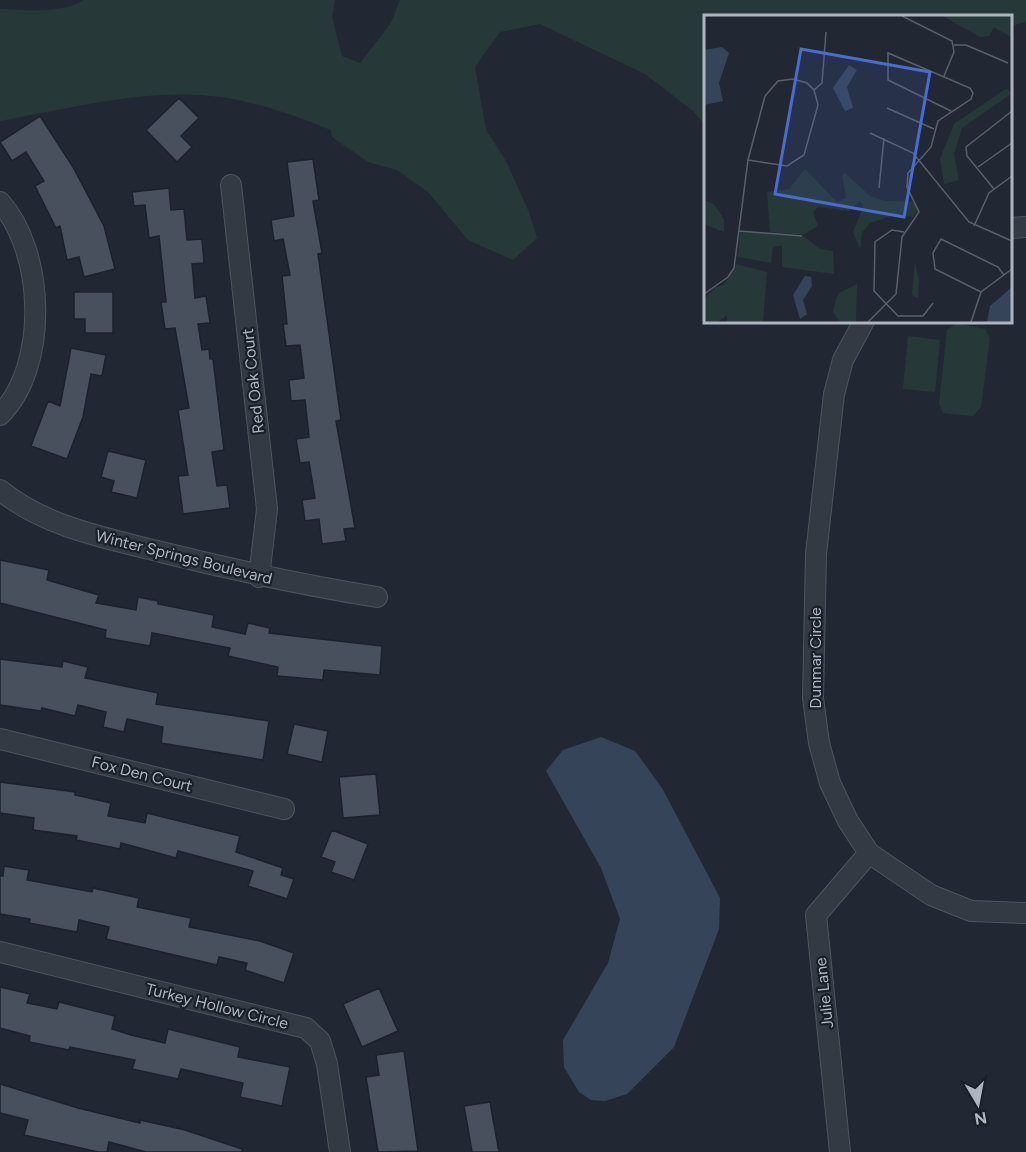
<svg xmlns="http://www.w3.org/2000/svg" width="1026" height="1152" font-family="Figtree,sans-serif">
  <rect width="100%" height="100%" fill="#212833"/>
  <path fill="#273839" d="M84 0H335L332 17 342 56 360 63 391 23 400 0H1026V22L1010 26V16H705V125L693 111 645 74 540 24 500 32 475 67 486 130 506 161 529 212 537 238 513 260 468 240 428 192 397 170 368 162 332 137 331 130C297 116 263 104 227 98 153 86 73 108 0 121V9C26 10 61 14 84 0Z
    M957 323 985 329 990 338 981 407 973 416 943 413 939 404 947 330Z
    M908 336 940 340 935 392 903 389Z"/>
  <path fill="#364459" d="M601 737 635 751 662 788 720 898 719 929 674 1047 627 1094 605 1101 591 1100 579 1092 564 1067 563 1040 608 963 620 919 601 868 546 771 563 750Z"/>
  <path fill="#484f5d" stroke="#1c222b" stroke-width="1.5" d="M179 98 199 118 181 136 192 147 177 162 146 130Z
    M40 116 73 167 104 226 115 269 84 277 79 257 67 260 60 226 56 228 35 186 44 181 26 152 12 161 0 142Z
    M313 159 319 200 313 201 322 253 318 254 341 420 336 421 355 528 344 529 346 541 322 544 319 519 305 521 302 500 315 498 309 462 300 463 296 439 309 437 305 400 291 401 289 380 304 378 300 345 286 346 283 324H287L282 276 290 275 283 239 274 241 271 220 294 216 287 162Z
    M169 188 171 210 184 209 187 240 202 239 204 263 192 264 195 298 206 296 210 323 198 324 202 350 209 349 210 359H213L224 450 212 452 217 486 227 485 230 508 183 514 178 476 188 475 178 410 189 408 175 328 165 329 161 302H166L159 236 149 238 145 205 134 206 132 192Z
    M74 292H113V333H85V319H74Z
    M71 348 106 355 102 376 91 374 83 417 67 459 31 446 48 401 60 406Z
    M108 451 146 460 137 498 111 492 114 481 101 477Z
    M0 560 49 570 47 580 99 595 96 603 136 610 138 597 158 601V604L214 615 212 627 245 634 248 623 270 628 269 633 382 646 380 675 324 670 323 680 277 676 278 667 228 656 230 648 152 633 150 646 105 638 106 630 0 603Z
    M0 659 62 667 63 661 88 667 85 678 158 693 156 704 269 721 263 760 161 743 163 727 127 719 124 732 103 727 106 712 78 705 75 716 42 708 41 711 0 705Z
    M294 724 328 731 322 762 287 754Z
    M376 774 380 815 343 818 339 777Z
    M0 782 75 792V795L111 803 108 816 145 823 147 813 240 836 236 852 283 868 281 875 294 879 287 899 248 886 253 871 178 851 176 858 121 843 120 849 76 840 77 836 33 830 34 818 0 813Z
    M332 830 368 844 354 880 331 872 335 862 321 857Z
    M4 866 29 870 27 880 92 892 93 888 139 898 137 907 191 918 189 927 260 941 294 953 284 983 245 970 247 963 219 957 217 965 106 939 109 927 79 920 77 932 29 923 30 919 0 914V876H3Z
    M0 987 30 994 27 1003 57 1009 59 1002 115 1016 112 1029 131 1035 165 1043 168 1029 240 1047 238 1057 290 1067 282 1106 240 1097 243 1083 181 1069 178 1079 132 1069 135 1060 70 1047 69 1050 29 1042 30 1036 0 1028Z
    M379 988 398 1031 362 1047 343 1004Z
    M404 1051 418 1151 378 1152 366 1077 379 1075 376 1055Z
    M0 1084 78 1108 140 1123V1120L185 1130 242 1149V1152H146L109 1142 107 1152H98L24 1135 28 1120 0 1113Z
    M490 1102 499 1152H472L464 1106Z"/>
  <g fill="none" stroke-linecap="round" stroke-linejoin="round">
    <defs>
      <path id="minor" d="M231 185 267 509 259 577
        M0 202C45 252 49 366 0 415
        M1010 228 1026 227
        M864 321 843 360 834 394 816 554 813 698 819 743 830 783 848 821 869 853 931 895 971 911 1026 913
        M0 490C45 527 106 538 161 552 233 570 304 585 377 597
        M0 739 284 809
        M0 952 306 1028 320 1041 327 1064 340 1152
        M840 1152 816 915 869 853"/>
    </defs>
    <use href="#minor" stroke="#4f555f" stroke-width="22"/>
    <use href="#minor" stroke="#343a44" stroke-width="20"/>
  </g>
  <g text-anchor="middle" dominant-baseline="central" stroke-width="4.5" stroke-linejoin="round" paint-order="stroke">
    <g font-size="16" fill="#aeb5c1" stroke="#1a2029">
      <text transform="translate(253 381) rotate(-96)">Red Oak Court</text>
      <text transform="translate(184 557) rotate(14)">Winter Springs Boulevard</text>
      <text transform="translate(815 658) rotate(-90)">Dunmar Circle</text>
      <text transform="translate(142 774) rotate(14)">Fox Den Court</text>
      <text transform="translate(824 993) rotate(-96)">Julie Lane</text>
      <text transform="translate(217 1006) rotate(14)">Turkey Hollow Circle</text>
    </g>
  </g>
  <g transform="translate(704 15)">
    <rect width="308" height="308" fill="#212833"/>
    <path d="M239 1H307V22L290 12 285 21 276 22ZM303 73 307 79 258 113 250 139 255 165 240 169 236 144 250 109ZM101 154 133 187 142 183 138 160 141 158 166 181 181 186 209 187 214 194 209 202 191 200 166 208 158 218 156 234 149 217 159 192 156 186 145 196 114 192 109 197 114 211 99 220 66 217 63 177 85 174ZM2 186 10 189 20 204V217L0 209ZM36 217 99 221 116 234 129 236 130 259 78 252V231H69L67 248 34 242ZM211 247 215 265 214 283 208 280ZM32 249 63 257 59 307H23V300L14 307H0V284L12 272 20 270ZM153 269 152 307H136L129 297 132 284 135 278Z" fill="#273839"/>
    <path d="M18 32 25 38 15 68 19 86 0 90V35ZM145 50 153 55 143 72 149 93 141 96 129 73ZM101 261 107 262 108 271 99 285 103 299 96 304 89 280ZM307 273V307H283L286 291Z" fill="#364459"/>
    <path fill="none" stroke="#59606c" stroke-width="1.5" d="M198 1 248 26 250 37 240 61M250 30H262L304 48M110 75 118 68 122 17M183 93 230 114M166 118 209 138 265 207 308 226M274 152 308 128M175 173 180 123M290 174 263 141 262 132 308 96M270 211 285 178 308 161M35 216 98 221M200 217 188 215 171 227 170 276 194 301H219L229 288M277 277 231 254 229 238 237 224 294 252 300 260M0 279 24 262 30 253 44 145 61 81 74 66 89 64 103 68 110 75 114 90 100 140 83 151 44 145M164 307 192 279 198 222 215 197 203 172 204 158 227 132 234 106 267 84 269 78 266 73 184 38V65L247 96M267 307 277 277 308 254"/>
    <path fill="#486dd1" fill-opacity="0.15" stroke="#486dd1" stroke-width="3" d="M97 34 226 57 200 202 71 179Z"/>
    <rect width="308" height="308" fill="none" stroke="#aeb5c1" stroke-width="3"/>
  </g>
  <g transform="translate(978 1104) rotate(170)" stroke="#1a2029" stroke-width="4.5" paint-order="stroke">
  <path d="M0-4.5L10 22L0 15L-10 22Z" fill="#aeb5c1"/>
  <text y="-9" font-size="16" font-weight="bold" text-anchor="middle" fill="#aeb5c1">N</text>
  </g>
</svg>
